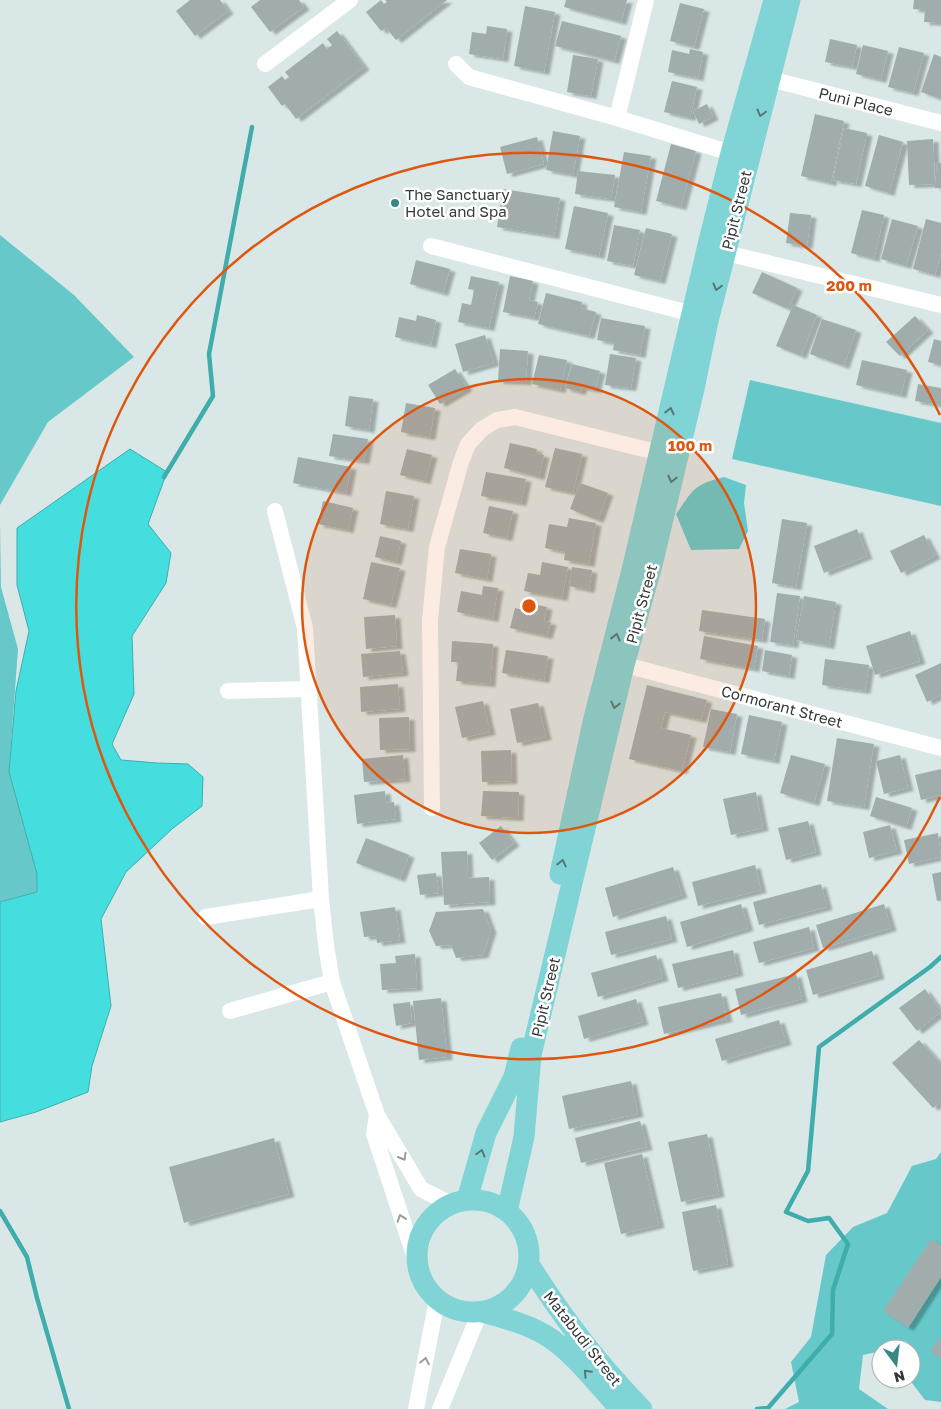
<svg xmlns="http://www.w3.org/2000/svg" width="941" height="1409" font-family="'Golos Text',sans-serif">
  <defs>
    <filter id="shadow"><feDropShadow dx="5.5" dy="3" stdDeviation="1" flood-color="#0004"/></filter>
  </defs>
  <rect width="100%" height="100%" fill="#dae7e7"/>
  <path fill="#66c8c9" d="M0 235 74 295 134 357 48 422 0 505Z
    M750 380 941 423V506L732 459Z
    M724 477 746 485 744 503 748 531 739 549 691 550 676 514C694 489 693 485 724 477Z
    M0 524 1 587 18 649 9 772 37 874V892L0 902Z
    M941 1152V1402L925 1400 909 1379H911V1349H881V1351L863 1355 859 1389 888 1409H785L799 1402 791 1362 811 1337 826 1255 853 1227 887 1213 912 1166 936 1159Z"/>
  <path fill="#44dedf" stroke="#40adad" d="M130 449 167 472 148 524 171 553 166 583 132 636 134 694 112 744 121 760 157 763 188 764 203 777 202 806 172 829 126 872 101 919 111 1006 92 1066 88 1092 36 1112 0 1122V902L37 892V874L9 772 16 691 29 631 17 585V528Z"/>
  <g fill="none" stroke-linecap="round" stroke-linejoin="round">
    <path stroke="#40adad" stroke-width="4.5" d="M164 477 213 396 209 354 252 127
      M0 1211 27 1257 37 1298 69 1409
      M757 1409 768 1408 832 1334 833 1290 848 1244 829 1218 808 1221 786 1212 808 1171 819 1047 930 967 941 957"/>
  </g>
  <path fill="#a1adad" filter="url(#shadow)" d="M190 0H220L228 11 195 36 176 11Z
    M260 0H299L304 7 270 32 251 7Z
    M381 0 384 4 387 2 385 0H447L396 40 386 28 381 31 366 12Z
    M566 0H627L621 22 564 7Z
    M914 0H941V23L924 22 925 10 913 9Z
    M680 3 704 9 694 47 670 41Z
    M525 6 555 12 544 72 514 66Z
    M562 21 621 36 614 61 555 46Z
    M487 26 507 29 503 59 469 54 472 32 486 34Z
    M337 31 364 67 296 119 285 104 282 106 268 87 282 76 285 80 289 77 285 72 323 43 327 49 332 45 327 39Z
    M830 39 857 45 852 67 825 62Z
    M863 45 888 51 881 80 856 74Z
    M899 47 924 53 913 93 888 87Z
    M690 49 703 52 698 78 668 72 672 50 689 54Z
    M934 54 941 57V99L921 92Z
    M573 55 598 59 591 96 567 92Z
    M672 81 697 87 690 118 664 112Z
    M707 104 713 117 699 124 693 111Z
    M815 114 844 121 831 183 801 176Z
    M844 128 867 133 856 184 833 180Z
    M553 131 580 136 573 175 546 170Z
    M879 135 903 142 889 193 865 186Z
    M537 137 544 164 507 174 500 147Z
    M933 139 935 184 909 185 907 141Z
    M671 144 696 151 681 207 656 201Z
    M624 152 651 156 641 212 614 207Z
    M937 163H941V188H935Z
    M578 171 615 175 611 199 575 194Z
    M503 189 560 198 554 236 497 227Z
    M574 206 608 213 599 256 565 249Z
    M862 210 884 215 874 259 851 253Z
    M790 213 811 215 807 246 786 243Z
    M892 219 918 226 906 266 881 259Z
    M926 219 941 223V253L935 275 913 269Z
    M614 225 640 230 633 266 607 261Z
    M646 228 672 234 660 281 634 275Z
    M416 260 450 269 443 293 410 284Z
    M762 272 797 288 788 309 752 293Z
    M471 276 499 282 489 328 458 322 462 303 471 305 474 290 468 289Z
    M510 276 533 281 529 300 538 302 534 318 503 312Z
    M546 293 582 302 581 308 596 312 589 336 538 324Z
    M793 305 817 315 801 356 776 346Z
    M417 315 436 320 431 345 395 337 399 317 416 321Z
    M915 316 928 330 900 356 886 342Z
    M601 318 645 326 640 355 613 350 614 343 597 340Z
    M822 319 856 330 844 366 810 354Z
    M485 335 494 363 463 372 455 344Z
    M934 339 941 341V365L928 362Z
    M500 349 528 351 526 382 498 381Z
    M610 354 636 358 631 388 605 385Z
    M539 355 567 360 560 390 532 384Z
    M862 360 907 370 901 395 856 385Z
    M572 364 600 371 595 390 582 387 580 392 565 388Z
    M455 369 467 388 440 404 428 385Z
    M918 384 941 388V405L915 401Z
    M349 396 373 399 369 430 345 426Z
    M406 403 435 408 430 437 401 432Z
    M333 434 368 439 364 461 329 456Z
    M510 443 537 449 536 453 544 455 539 477 504 468Z
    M555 448 582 454 573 493 545 487Z
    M407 449 432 455 425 481 400 475Z
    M298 457 351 467 346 493 293 483Z
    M486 472 526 479 521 503 481 496Z
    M580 483 608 493 598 520 570 509Z
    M386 491 414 496 408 529 380 524Z
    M323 501 353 508 348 530 318 524Z
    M489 506 513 511 507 538 483 533Z
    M569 518 596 523 589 564 564 560 565 552 545 548 549 524 567 527Z
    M782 519 807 523 796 587 772 583Z
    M857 529 867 556 824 573 814 546Z
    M924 535 935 556 901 573 890 551Z
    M380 536 401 541 396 562 375 557Z
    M460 549 491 554 487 579 455 573Z
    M371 562 400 568 391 605 363 599Z
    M542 562 568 567 562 598 524 591 528 573 540 575Z
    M572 567 592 570 589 590 569 586Z
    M483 586 498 588 493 619 457 612 461 591 482 595Z
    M777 593 800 596 793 645 770 642Z
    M804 596 836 602 829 646 796 640Z
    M525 602 547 607 544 621 551 622 547 636 510 628 515 608 523 610Z
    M702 610 765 619 762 640 699 631Z
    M395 615 397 646 366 649 364 617Z
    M910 631 920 661 875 675 866 646Z
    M704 636 758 646 754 669 700 659Z
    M452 641 493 644 490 684 456 681 458 662H451Z
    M506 650 548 656 544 680 502 673Z
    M765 650 792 655 789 676 762 671Z
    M400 651 403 673 363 677 361 654Z
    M825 659 869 665 865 691 822 685Z
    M941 663V695L927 702 915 675Z
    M398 684 400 709 361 712 360 687Z
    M647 685 707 700 701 720 665 712 661 728 691 735 682 771 629 759Z
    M483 701 490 732 462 738 455 707Z
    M538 703 546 737 517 743 510 709Z
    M711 709 737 714 730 752 703 747Z
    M749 715 782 722 774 761 741 754Z
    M409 717 410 749 380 750 379 718Z
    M837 738 874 744 864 807 827 801Z
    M511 750 512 781 482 782 481 751Z
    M403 755 405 779 364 782 362 759Z
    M791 755 825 764 814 803 780 793Z
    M900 755 908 788 884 794 876 761Z
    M941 769V795L921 800 915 775Z
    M385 791 386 803 394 802 396 819 357 824 354 795Z
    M483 791 519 792 518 818 481 816Z
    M756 792 763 828 731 835 723 799Z
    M876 797 912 808 906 827 870 816Z
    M808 821 816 852 786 860 778 828Z
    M890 825 897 851 869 858 863 832Z
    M501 826 514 843 492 860 479 843Z
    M938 833 941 857 909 864 904 840Z
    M366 838 409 855 400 879 356 863Z
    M467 851 468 878 489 877 490 902 444 905 441 852Z
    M755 865 761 890 698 906 692 882Z
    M673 867 682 895 613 917 605 888Z
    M941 872V901H937L932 874Z
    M436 873 439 893 420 895 417 875Z
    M821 884 827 907 759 925 753 902Z
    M741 904 748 928 687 947 680 922Z
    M884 904 891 928 823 948 816 925Z
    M395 907 400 940 377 943 376 936 364 937 360 912Z
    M483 909 491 930 483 955 456 958 451 945 436 946 429 931 436 912Z
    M666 916 672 939 611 955 605 932Z
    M809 927 814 948 759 963 753 942Z
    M733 950 738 973 678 988 672 964Z
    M872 951 879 976 813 995 806 970Z
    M415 954 417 988 382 990 380 964 396 963 395 956Z
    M656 955 663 978 598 997 591 973Z
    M796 974 802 999 741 1015 735 989Z
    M925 989 941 1012 917 1031 899 1008Z
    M721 993 727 1019 664 1034 658 1007Z
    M441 998 447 1057 419 1060 413 1001Z
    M636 999 643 1022 584 1039 578 1016Z
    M410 1002 412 1023 396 1026 393 1004Z
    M779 1020 786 1042 722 1061 715 1039Z
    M919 1040 941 1064V1101L933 1108 892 1063Z
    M631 1081 638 1114 569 1129 562 1096Z
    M640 1121 647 1147 581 1163 575 1138Z
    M707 1134 719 1194 681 1202 668 1142Z
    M274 1138 289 1194 184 1223 169 1167Z
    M642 1154 659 1225 621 1234 604 1163Z
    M716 1205 728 1264 693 1271 682 1212Z
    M931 1239 941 1245V1277L908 1328 883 1311Z
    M941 1337V1359L930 1351Z"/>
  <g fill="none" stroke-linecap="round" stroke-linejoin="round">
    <path stroke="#fff" stroke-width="16" d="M265 64 350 0
      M456 64 469 77 617 118 731 153
      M770 79 941 123
      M617 118 646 0
      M431 246 693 314
      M726 253 941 305
      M275 511 305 628 321 899 326 945 332 982 377 1115 421 1189 451 1204
      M614 662 941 748
      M228 691 309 689
      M432 808 430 620 437 547 461 462 468 444 482 429 497 420 515 417 660 453
      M206 917 321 899
      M230 1011 332 982
      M377 1115 374 1134 417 1264
      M416 1409 437 1300
      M440 1409 480 1312"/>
    <path stroke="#80d4d6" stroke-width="21" d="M560 874 594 718 632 570 708 245 731 153 774 0
      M417 1256a56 56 0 1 1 112 0a56 56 0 1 1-112 0Z
      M467 1200 486 1133 514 1077 521 1048
      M507 1211 524 1137 531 1055 624 665 652 565 694 389 708 321 790 0
      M529 1264C561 1316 600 1366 642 1409
      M482 1312C504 1318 527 1324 547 1336 574 1353 598 1385 620 1409"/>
  </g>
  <defs><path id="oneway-chevron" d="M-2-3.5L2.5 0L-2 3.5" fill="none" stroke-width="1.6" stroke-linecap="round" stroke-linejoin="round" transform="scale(1.25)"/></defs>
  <g stroke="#537878">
    <use href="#oneway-chevron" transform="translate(761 113) rotate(105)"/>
    <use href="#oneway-chevron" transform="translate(717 287) rotate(105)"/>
    <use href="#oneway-chevron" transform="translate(670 411) rotate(-77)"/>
    <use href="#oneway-chevron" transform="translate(672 479) rotate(103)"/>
    <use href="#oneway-chevron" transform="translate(616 637) rotate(-76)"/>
    <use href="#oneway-chevron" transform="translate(615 705) rotate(103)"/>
    <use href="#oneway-chevron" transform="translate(562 863) rotate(-77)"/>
    <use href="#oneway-chevron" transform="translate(481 1153) rotate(-74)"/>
    <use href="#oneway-chevron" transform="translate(587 1373) rotate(-133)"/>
  </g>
  <g stroke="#9a9c9c">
    <use href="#oneway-chevron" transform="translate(403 1157) rotate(60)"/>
    <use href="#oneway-chevron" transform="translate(401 1218) rotate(-109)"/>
    <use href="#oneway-chevron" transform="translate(425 1361) rotate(-79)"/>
  </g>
  <circle cx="529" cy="606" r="227" fill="#df570e" fill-opacity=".12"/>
  <g fill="none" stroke="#df570e" stroke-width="2.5">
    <circle cx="529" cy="606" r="227"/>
    <path d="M940 797A453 453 0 1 1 940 415"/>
  </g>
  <circle fill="#3c8585" stroke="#fff" stroke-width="2" cx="395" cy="203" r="5"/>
  <g text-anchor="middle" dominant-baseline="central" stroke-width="5" stroke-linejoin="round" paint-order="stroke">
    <g font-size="15" fill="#353a39" stroke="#fff">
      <text transform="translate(856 101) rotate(14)">Puni Place</text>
      <text transform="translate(736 210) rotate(-76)">Pipit Street</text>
      <text transform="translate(641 604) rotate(-75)">Pipit Street</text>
      <text transform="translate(782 706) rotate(15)">Cormorant Street</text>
      <text transform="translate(545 997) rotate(-77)">Pipit Street</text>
      <text transform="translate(583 1338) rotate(52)">Matabudi Street</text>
    </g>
    <g font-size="15" fill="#353a39" stroke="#fff" text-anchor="start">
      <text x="405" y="194">The Sanctuary<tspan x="405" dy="17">Hotel and Spa</tspan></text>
    </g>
  </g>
  <circle cx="529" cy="606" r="8" fill="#df570e" stroke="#fff" stroke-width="2.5"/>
  <g font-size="15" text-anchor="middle" font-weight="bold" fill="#df570e" stroke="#fff" stroke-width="5" stroke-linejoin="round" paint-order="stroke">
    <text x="849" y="291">200 m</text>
    <text x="690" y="451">100 m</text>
  </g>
  <g transform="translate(896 1364) rotate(165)"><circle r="24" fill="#ffffff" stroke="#aeb0b0"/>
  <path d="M0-4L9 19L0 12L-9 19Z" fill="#3c8585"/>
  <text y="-8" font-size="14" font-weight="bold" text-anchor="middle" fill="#353a39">N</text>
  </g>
</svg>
